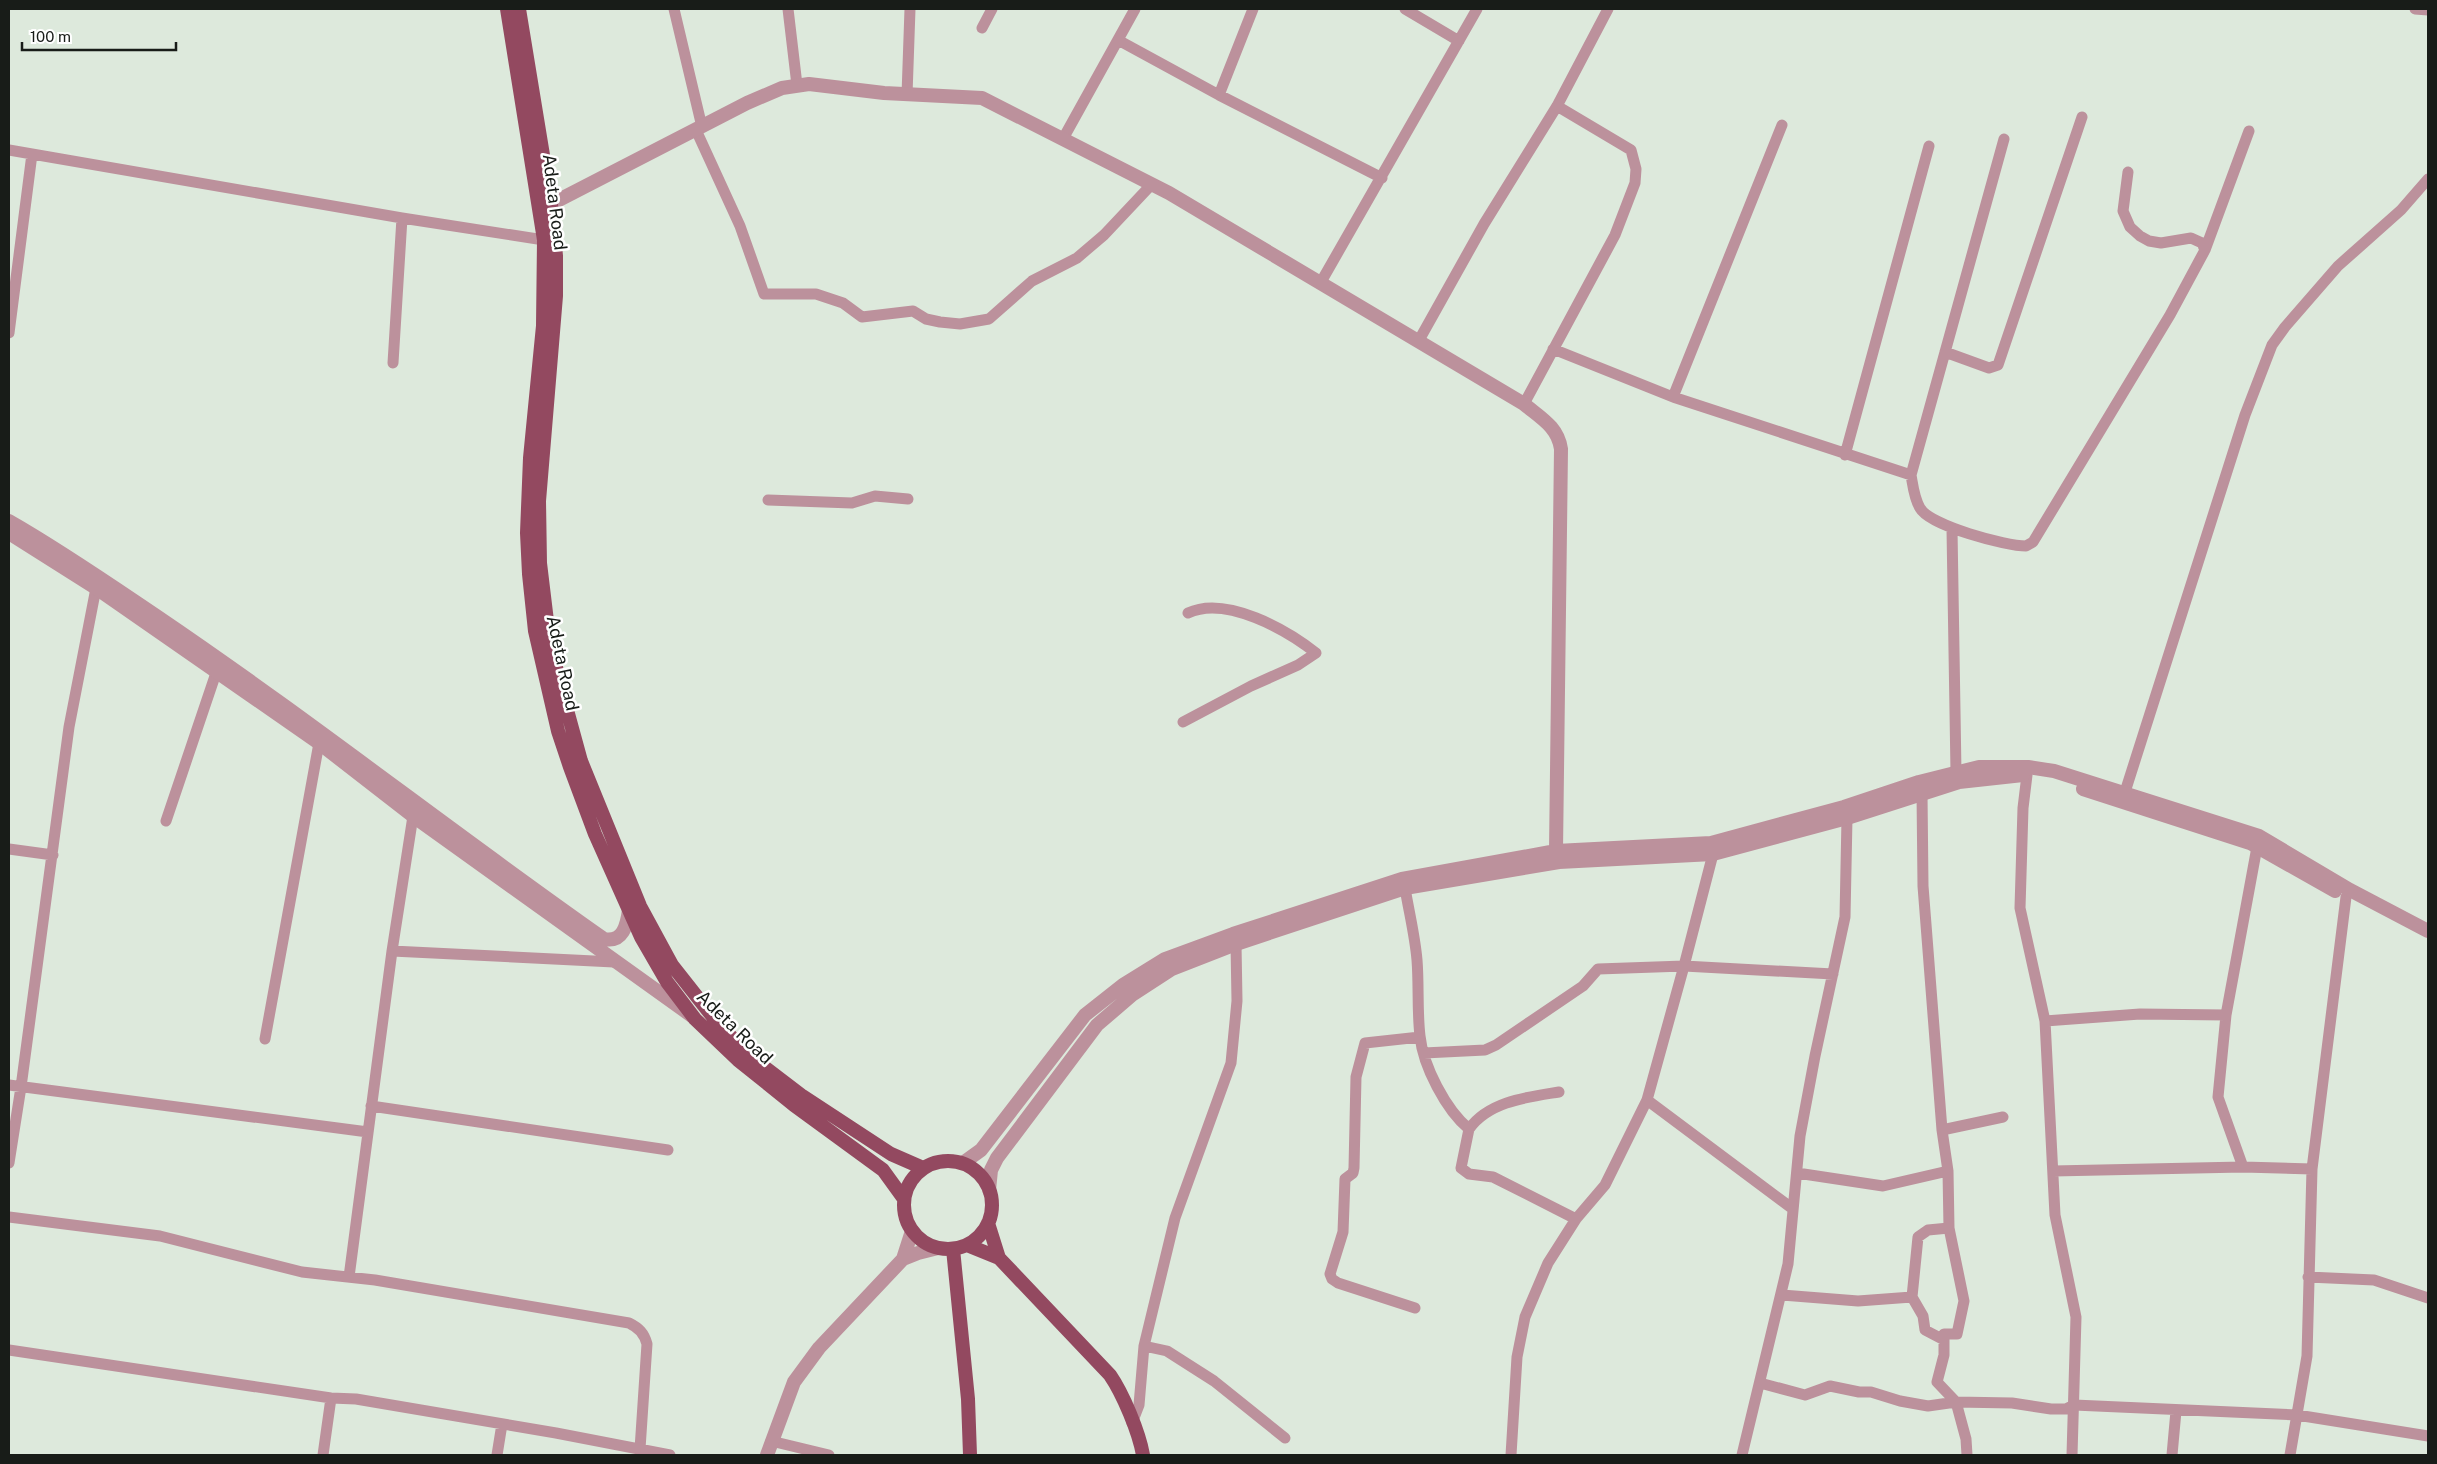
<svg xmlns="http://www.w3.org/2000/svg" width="2437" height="1464" font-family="'Public Sans',sans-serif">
  <rect width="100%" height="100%" fill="#dde9dc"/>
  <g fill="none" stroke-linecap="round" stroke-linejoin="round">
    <path stroke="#bc919c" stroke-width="11" d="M674 9 702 127
      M788 9 797 85
      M1405 9 1459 41
      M2415 9 2428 10
      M982 28 992 9
      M1118 40 1219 95 1382 178
      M907 95 910 9
      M1219 95 1253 9
      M696 130 740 226 764 294H816L843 303 862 317 913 311 926 319 940 322 960 324 989 319 1032 281 1077 258 1104 235 1152 184
      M1064 137 1135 9
      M2004 139 1911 475C1913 486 1914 498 1920 508 1930 526 2006 546 2026 546L2033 542 2170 315 2205 250 2249 131
      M9 150 402 218 544 240
      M2128 172 2123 211 2130 227 2140 236 2149 241 2161 243 2191 238 2202 243 2205 250
      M1321 282 1477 9
      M9 333 32 154
      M1418 342 1484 224 1557 106 1608 9
      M1553 349 1673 397 1911 475
      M1945 352 1989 368 1998 365 2082 117
      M393 363 402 218
      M1673 397 1782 125
      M1524 404 1615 235 1635 183 1636 169 1631 150 1557 106
      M1845 455 1929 146
      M768 500 852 503 875 496 908 499
      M1952 529 1956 772
      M1183 722 1251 686 1298 665 1316 653C1287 630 1226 595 1188 613
      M2027 775 2023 808 2020 908 2045 1021 2055 1215 2076 1317 2072 1455
      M2125 792 2245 415 2272 345 2285 327 2338 266 2401 210 2428 179
      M1922 793 1923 886 1942 1130 1948 1171 1949 1228 1928 1230 1918 1237 1912 1297 1923 1316 1925 1330 1944 1340V1355L1937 1382 1956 1402 1966 1439 1967 1455
      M166 821 216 673
      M9 849 53 855
      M1405 888C1409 912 1415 936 1417 960 1419 985 1417 1011 1420 1036 1423 1066 1446 1110 1469 1129L1461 1168 1469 1174 1493 1177 1576 1219
      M392 951 614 962
      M2226 1015 2218 1097 2243 1167
      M2045 1021 2140 1014 2226 1015 2257 847
      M265 1039 319 743
      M1424 1053 1485 1050 1496 1045 1583 986 1598 969 1684 966 1833 974
      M9 1085 368 1132
      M1647 1100 1793 1209
      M371 1106 668 1150
      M1469 1129C1489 1101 1528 1097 1559 1092
      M1942 1130 2003 1117
      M9 1163 21 1087 69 727 96 588
      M2053 1171 2243 1167 2312 1169
      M1797 1173 1883 1186 1948 1171
      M9 1217 160 1236 302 1272 375 1280 629 1323C639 1328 644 1333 647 1344L640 1449
      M349 1277 392 951 413 816
      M2308 1277 2374 1280 2428 1298
      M1782 1295 1858 1301 1912 1297
      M1415 1308 1338 1283 1332 1279 1330 1274 1343 1232 1345 1179 1353 1173 1354 1168 1356 1077 1365 1043 1420 1037
      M1944 1340V1334H1957L1964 1301 1949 1228
      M1144 1346 1167 1351 1214 1381 1285 1438
      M9 1350 331 1398 356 1399 556 1433 670 1455
      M1760 1383 1805 1395 1830 1386 1859 1392H1871L1900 1401 1928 1406 1956 1402 2012 1403 2051 1409H2066L2074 1405 2297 1415 2428 1436
      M1132 1423 1139 1405 1144 1346 1175 1218 1231 1063 1237 1001 1236 944
      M771 1441 829 1455
      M323 1455 331 1398
      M497 1455 502 1424
      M1511 1455 1517 1357 1525 1317 1548 1263 1576 1219 1605 1185 1647 1100 1684 966 1713 854
      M1742 1455 1788 1264 1800 1136 1815 1056 1845 917 1847 818
      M2172 1455 2176 1411
      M2290 1455 2307 1356 2312 1169 2346 897"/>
    <path stroke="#bc919c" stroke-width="14" d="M551 204 747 103 782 88 809 84 884 93 982 98 1169 193 1524 404C1541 418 1558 427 1561 449L1556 851
      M9 521C60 550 109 584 158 617 310 720 454 834 604 939 623 943 627 925 629 910
      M9 533 96 588 319 743 413 816 692 1016
      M2083 789 2250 843 2335 891
      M963 1163 981 1150 1085 1015 1123 985 1165 959 1233 934 1402 879 1556 851 1711 843 1844 807 1919 782 1979 767H2028L2054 771 2259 836 2350 890 2428 931
      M989 1190 991 1170 997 1158 1097 1025 1132 995 1172 969 1236 944 1405 888 1559 862 1713 854 1847 818 1959 782 2023 775
      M903 1259 918 1253 938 1248
      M767 1455 794 1382 819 1348 903 1259 912 1231"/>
    <path stroke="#934960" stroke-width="14" d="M507 9 544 240 543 326 530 458 527 533 529 574 535 631 558 731 570 767 595 834 641 937 667 982 695 1019 738 1060 794 1105 883 1170 904 1199
      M519 9 551 204 556 256V296L539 501 540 563 547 621 558 677 581 761 640 906 672 965 713 1017 746 1053 801 1095 891 1154 923 1168
      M904 1205a44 44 0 1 1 88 0a44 44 0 1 1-88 0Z
      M988 1223 999 1258
      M967 1245 999 1258 1110 1375C1123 1394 1139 1432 1143 1455
      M953 1249 968 1399 970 1455"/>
  </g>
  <g text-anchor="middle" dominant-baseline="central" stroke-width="5" stroke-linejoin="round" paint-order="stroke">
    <g font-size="18" fill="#181c18" stroke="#fff">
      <text transform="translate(555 202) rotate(83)">Adeta Road</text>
      <text transform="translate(563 663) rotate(78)">Adeta Road</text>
      <text transform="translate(735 1027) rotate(44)">Adeta Road</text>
    </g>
  </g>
  <rect width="2437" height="1464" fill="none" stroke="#181c18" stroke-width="20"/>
  <path d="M22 42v8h154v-8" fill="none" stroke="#181c18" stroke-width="2.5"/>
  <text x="30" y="42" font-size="15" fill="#181c18" stroke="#ffffff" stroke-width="4" paint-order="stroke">100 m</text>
</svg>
